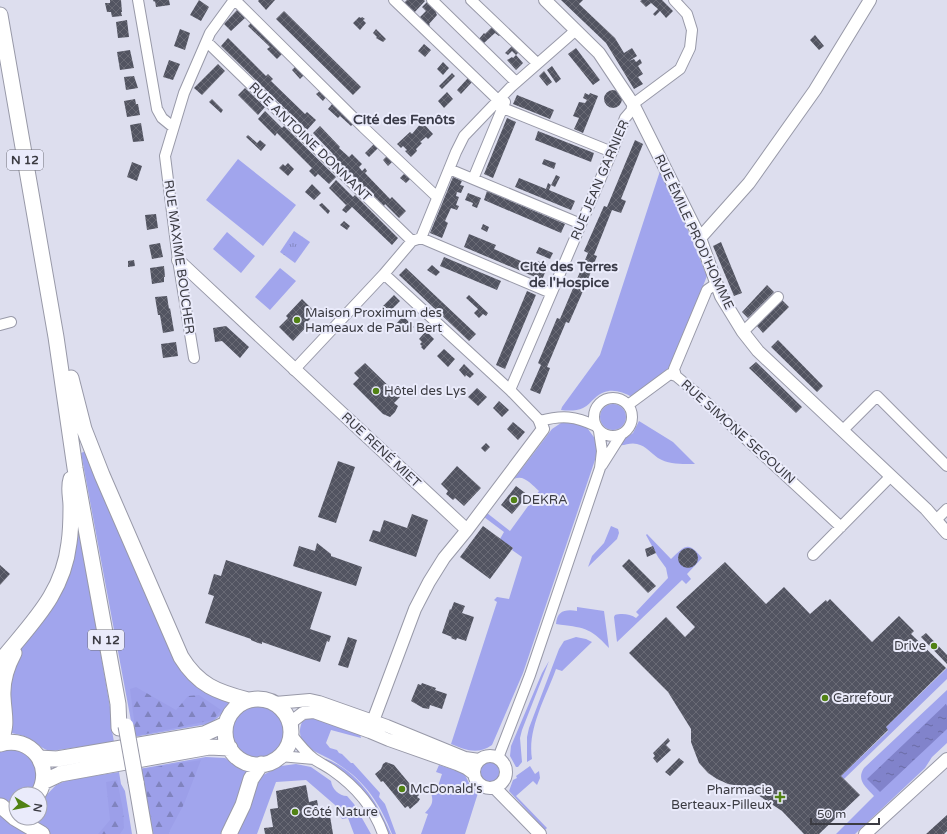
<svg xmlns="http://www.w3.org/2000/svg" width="947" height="834" font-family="'Varela Round',sans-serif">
  <defs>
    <pattern id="forest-firs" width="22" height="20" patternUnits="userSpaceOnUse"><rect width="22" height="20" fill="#9c9fe9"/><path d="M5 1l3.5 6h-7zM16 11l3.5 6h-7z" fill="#8083be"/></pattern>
    <pattern id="park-tufts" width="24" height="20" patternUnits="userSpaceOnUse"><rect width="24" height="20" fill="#a1a5ed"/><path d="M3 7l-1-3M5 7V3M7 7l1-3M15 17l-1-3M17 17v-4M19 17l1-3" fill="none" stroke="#8488c2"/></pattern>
    <pattern id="water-ripples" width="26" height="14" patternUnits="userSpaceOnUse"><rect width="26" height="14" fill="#8183cb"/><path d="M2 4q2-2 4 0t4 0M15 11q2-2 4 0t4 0" fill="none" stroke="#6b6ca6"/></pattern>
    <pattern id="building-cross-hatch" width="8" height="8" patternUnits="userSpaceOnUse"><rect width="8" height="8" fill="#525461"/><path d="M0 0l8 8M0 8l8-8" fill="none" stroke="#696a75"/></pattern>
  </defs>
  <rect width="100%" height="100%" fill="#dddeee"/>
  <path fill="#a1a5ed" d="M238 159 296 205 263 246 206 200Z
    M660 171 662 172 676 206H678L707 276 671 366 632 397C620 390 606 387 595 398 591 401 588 406 583 408 577 411 568 411 561 410L562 407 600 355Z
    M227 232 255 256 241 273 213 249Z
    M280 268 296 281 270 310 255 297Z
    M600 417a13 13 0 1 1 26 0a13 13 0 1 1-26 0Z
    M639 421 673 442 695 464C683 464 669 465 658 458 651 453 646 446 637 444 630 442 625 446 619 445L623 440 633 433Z
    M561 423H573L585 425 596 440 598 451 523 673 492 745C477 755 466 750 451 744L497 602 494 600 497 597 509 599 522 557 512 550 513 548 500 539 504 532 484 517 487 513 510 531 539 491C532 485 524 474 514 479L552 429Z
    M88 450 171 642 231 699C226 710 219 719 208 724L134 737 81 453Z
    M78 524 113 724 111 725 114 742 51 751C42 750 38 743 30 739 24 735 15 734 8 732L6 694 19 651 51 608Z
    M611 526 618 529 619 533 617 539 588 567 592 556 604 543Z
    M647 534 671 559C686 545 688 541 702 558L687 574 691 579 686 584 682 580 617 642 614 617 615 615C621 613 631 614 636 618L639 615 636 612 668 578 666 568 658 557 646 535Z
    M577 607 604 611 609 648C589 626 583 628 556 624 557 611 565 609 577 611Z
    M576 637 586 639 592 642 562 671 556 669C546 697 527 729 532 759L527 762V737L529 728 559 649 564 641Z
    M549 661 522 730 520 738 522 762 518 767H516L510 756 511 746 542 673Z
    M947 668V679L844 779 841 776 888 731 886 727Z
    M947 690V743L932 757 925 768 855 834H836L874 796C866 787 856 780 864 768Z
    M231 732a27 27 0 1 1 54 0a27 27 0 1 1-54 0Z
    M308 718 321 720 360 734 361 738 331 730 326 743 330 748 337 750 339 753 342 754 351 763H353L380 793 379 797 385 804 396 834H392C380 804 366 782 338 764 327 756 313 753 304 743 299 737 299 729 302 722Z
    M8 747 28 753 38 772 33 791 30 794H16V801H7L0 799V750Z
    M206 757 225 758 238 767 249 771 225 834H150L139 769Z
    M326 759C359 772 378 803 391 834H389C374 798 358 782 326 761Z
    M480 772a10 10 0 1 1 20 0a10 10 0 1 1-20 0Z
    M296 764 311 767 331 781C332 789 339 796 347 796L354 804 371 834H354L348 818 342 819 335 805 306 780 276 782 257 834H232L261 776 281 766Z
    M439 765 464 773 470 785 478 793 465 834H421L428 814 425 813C433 804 434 801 430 790L436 792 442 774 436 772Z
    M530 766 535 774 539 771 540 778 537 785 533 781 516 796 547 828 545 830 509 791 513 780 517 778 516 776Z
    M119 772 121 784 125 791 132 834H48L22 818H40V802L56 785 68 780Z
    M0 815 35 834H0Z"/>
  <path fill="url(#forest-firs)" d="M136 687 176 710 188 696 199 695 221 710 213 720 136 736 130 689Z
    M201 760 184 804 168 834H154L142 769Z
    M117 780 123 810 124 828 120 834H98L110 820 106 782Z"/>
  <path fill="url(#park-tufts)" d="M294 231 310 242 295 263 280 252Z"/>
  <path fill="url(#water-ripples)" d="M946 704 947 706V729L880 792 867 779Z"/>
  <path fill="url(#building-cross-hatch)" d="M110 0H121L122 12H121L122 16 112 17 111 12H107L105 3H110Z
    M153 0H169L170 5 156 7 155 1 154 2Z
    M199 0 209 7 201 21 190 15Z
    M259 0H275L266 10 258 1Z
    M407 0H424L425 1 413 14 403 4Z
    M561 0H583L579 4 615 38 624 53 632 48 637 56 629 61 634 59 636 62 640 59 642 63 638 66 643 74 638 77 643 84 634 89 606 43Z
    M642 0H662L673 11 666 18 660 11 655 16 653 14 658 9 651 3 646 7 640 1Z
    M427 2 437 11 436 13 437 15 429 24 430 25 428 27 419 18 426 11 422 7Z
    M237 10 245 18 231 31 224 24Z
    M284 11 358 84 361 87 353 95 276 19Z
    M359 17 361 18 362 17 365 19 363 20 366 23 360 30 353 23Z
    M127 20 129 37 118 38 116 22Z
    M251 23 282 54 277 59 267 49 270 47 248 26Z
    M493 26 502 34 499 36 495 33 484 43 479 39 484 33 485 34Z
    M180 29 190 33 185 50 174 46Z
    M376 29 386 39 383 42 376 38 377 37 373 33Z
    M815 35 824 46 819 50 810 40Z
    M228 38 266 76 268 74 273 79 271 81 305 114 307 112 316 120 307 130 221 46Z
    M424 44 431 50 425 57 418 51Z
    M513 45 520 51 516 55 512 51 508 55 505 53Z
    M576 48 600 80 593 85 568 54Z
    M130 50 134 68 120 70 117 52Z
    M516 55 523 63 516 70 507 60 512 57 513 58Z
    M169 60 180 64 173 80 163 77Z
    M443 62 449 68 443 75 437 69Z
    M218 64 225 71 202 95 194 88Z
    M552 66 561 79 556 83 547 70Z
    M295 67 304 75 300 79 292 70Z
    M544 71 552 82 547 86 539 76Z
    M452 73 455 76 442 89 439 86Z
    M134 76 138 88 126 90 124 77Z
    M468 78 472 82 461 94 457 90Z
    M245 88 265 107 258 115 238 95Z
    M604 99a9 9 0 1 1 18 0a9 9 0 1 1-18 0Z
    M320 91 326 97 323 101 316 94Z
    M447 92 453 99 444 108 438 101Z
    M585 93 589 95 590 93 598 96 583 133 574 129 579 118 573 116 579 102 585 103 587 100 583 98Z
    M517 95 554 110 550 119 513 104Z
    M135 99 136 104H138L140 115 127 117 124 101Z
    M212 99 223 110 221 113 209 102Z
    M333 103 353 124 351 126 340 116 338 118 328 109Z
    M265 111 282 128 284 126 336 177 329 184 318 174 315 177 309 171 312 168 277 133 275 136 258 119Z
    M507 118 516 122 493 178 484 174Z
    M422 122 433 134 428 139 426 137 420 142 422 143 416 149 417 151 411 157 405 151 407 150 403 146 401 148 397 144 410 132 412 134Z
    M141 123 144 141 133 142 130 125Z
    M320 126 340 147 339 148 349 157 352 154 362 164 359 167 362 171 365 168 367 171 365 173 390 199 392 197 406 211 399 218 385 204 384 206 372 194 332 155 333 154 313 133Z
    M538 131 594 153 591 162 535 140Z
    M248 135 257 143 260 140 266 145 261 151 246 137Z
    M635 140 643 144 621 199 626 201 621 213 612 210 594 255 597 256 587 282 569 323 566 322 547 367 550 368 540 394 530 390 541 365 538 363 557 318 560 319 588 253 584 251 604 206 607 207Z
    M374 144 378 148 369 157 365 153Z
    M387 156 392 162 388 166 383 160Z
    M544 159 556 163 554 169 542 164Z
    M132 162 142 166 137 181 127 177Z
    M288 163 294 169 288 176 279 168 283 164 285 166Z
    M404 174 410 179 406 183 400 178Z
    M556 175 560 177 555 187 551 185Z
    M453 177 462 181 460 185 464 186 461 193 457 192 456 196 459 197 456 205 459 206 457 210 451 208 445 221 448 223 442 238 430 233Z
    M519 178 546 189 548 183 551 185 549 190 575 201 571 210 515 187Z
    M336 180 353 197 355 195 398 238 392 245 352 207 346 213 342 210 348 203 346 205 329 188Z
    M312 184 321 193 314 200 305 192Z
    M487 191 565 224 561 233 484 200Z
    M468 193 481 198 477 208 472 206 473 203 465 200Z
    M322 203 330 211 328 214 319 205Z
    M156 214 158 228 147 230 145 215Z
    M344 221 350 226 347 230 340 225Z
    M483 224 489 227 487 232 481 229Z
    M469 234 496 245 494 249 534 267 537 261 548 265 542 280 464 247Z
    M721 242 742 293 734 296 713 246Z
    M160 243 163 257 152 259 149 245Z
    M539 247 553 253 550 259 536 253Z
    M444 257 501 281 497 290 440 266Z
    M134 260 135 266 128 267V261Z
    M432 265 440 272 436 276 427 270Z
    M164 266 165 277H164V282L152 284 150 268Z
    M406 268 476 334 469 341 399 275Z
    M767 285 774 292 748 318 742 312Z
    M527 291 536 295 505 369 496 365Z
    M394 295 400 301 386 315 380 309Z
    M469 295 488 313 486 316 483 314 479 318 474 313 478 309 466 298Z
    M167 296 169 309 170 308 174 331 163 333 160 315H158L155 297Z
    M302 299 316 313 307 322 309 324 293 341 279 327 288 318 286 316Z
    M782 300 789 307 763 333 757 326Z
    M403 316 414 327 406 334 396 324Z
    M226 326 249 347 240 358 222 341 215 342 213 328Z
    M426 331 434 339 424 350 421 347 422 346 420 344 422 342 419 339Z
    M778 340 823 386 817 392 771 347Z
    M176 342 178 356 163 358 161 344Z
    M444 349 455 359 448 367 437 356Z
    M756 362 802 407 796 413 749 368Z
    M365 363 400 397 394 403 398 406 395 412 390 417 383 414 353 384 359 378 354 373Z
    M464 364 474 374 470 378 466 375 465 377 459 370Z
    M477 388 487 397 478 406 468 397Z
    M499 401 509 410 502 417 493 408Z
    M513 422 525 432 518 440 507 429Z
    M486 443 490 447 485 452 481 448Z
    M338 461 355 467 336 523 318 517Z
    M457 466 481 488 464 506 455 498 453 500 446 494 448 491 441 484Z
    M516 486 528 495 512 514 501 505Z
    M412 514 428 520 416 557 369 541 373 530 380 532 384 520 407 528Z
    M483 526 513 548 490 579 460 557Z
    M317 543 331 554V556L362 567 356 586 293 566 299 546 315 551Z
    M653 546 656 553 647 557 645 549Z
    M678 558a10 10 0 1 1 20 0a10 10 0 1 1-20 0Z
    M629 559 656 586 648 593 622 566Z
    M226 560 322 592 310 629 331 636 329 642 327 641 320 662 262 642V644L258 643 251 640V639L205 623 214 596 208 594 214 574 221 576Z
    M725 562 766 604 784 587 810 614 826 600 827 602 830 599 872 642 899 616 914 631 911 634 946 668 886 727 888 730 841 776 860 795 819 834H804L782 811 746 787 728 784 717 779 708 773 699 763 694 750 691 742V729L668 692 629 653 666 617 685 637 695 627 676 607Z
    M0 565 10 574 0 585Z
    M454 602 465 606 462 613 474 617 466 641 457 638 456 640 451 638 452 637 442 633 450 609 451 610Z
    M926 633 947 655V664L921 637Z
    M348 637 357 640 348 668 338 665Z
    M422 683 436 688 435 690 447 694 442 709 430 705 429 709 423 708 411 701 418 684 421 685Z
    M668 738 670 741 666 745 671 750 657 763 653 758 655 756 653 753Z
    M679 758 684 762 670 776 665 772Z
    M386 762 394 765 419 795 417 797 420 799 418 802 410 809 408 806 405 808 383 781 381 782 375 774 381 769 383 764Z
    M306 785 309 802 317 800 320 817 330 816 333 834H265L264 828 273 827 270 809 278 808 276 791Z
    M947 815V831L944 834H926Z"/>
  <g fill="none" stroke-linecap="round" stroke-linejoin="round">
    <defs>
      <path id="minor" d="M138 0 157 109 162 118 173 127
        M235 0 363 127 437 197
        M394 0 498 100
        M432 0 516 82
        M471 0 537 63
        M207 42 412 241
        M503 108 612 152
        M449 169 581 224
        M473 179 505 102
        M421 238 456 152 464 136 511 87 576 30
        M384 274 510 390 540 421C562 415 575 416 596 426
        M717 283 707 290 674 369 676 376 694 391 841 527
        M0 325 11 322
        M743 332 778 297
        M194 358 178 260 165 156 184 93 210 33 234 0
        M294 370 384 274 412 241 421 238 551 293
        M510 390 612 152 625 118 631 111 633 104 680 69 690 48 692 30 687 14 674 0
        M594 417a19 19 0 1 1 38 0a19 19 0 1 1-38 0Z
        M628 405 670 374 676 376
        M843 430 877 396 947 466
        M602 465 621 435
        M936 520 947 509
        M813 555 891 476
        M291 734C298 743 305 752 314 759 320 763 326 766 332 770 355 786 374 808 383 834
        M280 756 314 759
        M498 758 530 675 600 468 602 451 599 431"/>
      <path id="tertiary" d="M545 0 599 53 633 104 700 238 721 296 743 332 758 351 926 509 947 533
        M700 238 749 183 815 90 870 0
        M178 260 467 530
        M275 703 310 700 319 702 387 726 465 758 479 760
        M373 721 415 609 429 582 444 558 467 530 543 429 540 421
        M290 723 303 713 314 712 370 732 389 740 457 764 466 768 474 774
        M474 772a16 16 0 1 1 32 0a16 16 0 1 1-32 0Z
        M495 788 540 834
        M865 834 947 759"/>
      <path id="primary" d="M0 15 56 337 75 468 118 704 119 728
        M71 378 84 429 102 475 181 657C198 685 217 692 248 700
        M0 662C31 623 63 595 69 543 71 530 71 518 71 506 71 497 68 488 71 479
        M225 732a33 33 0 1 1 66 0a33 33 0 1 1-66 0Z
        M0 743C8 724 4 716 3 697 2 681 7 666 14 653
        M0 744C31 734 55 767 38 794
        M39 758 57 759 204 734 226 724
        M43 782 60 774 209 747 230 748
        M136 782 145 834
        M1 806 15 818 42 834
        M229 834 243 805 251 779 261 764"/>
    </defs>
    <use href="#minor" stroke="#9899a8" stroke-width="12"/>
    <use href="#tertiary" stroke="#9899a8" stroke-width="14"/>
    <use href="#primary" stroke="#9899a8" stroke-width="17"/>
    <use href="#minor" stroke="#fff" stroke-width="10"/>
    <use href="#tertiary" stroke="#fff" stroke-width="12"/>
    <use href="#primary" stroke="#fff" stroke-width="15"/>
    <defs>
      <path id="primary-bridge" d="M126 726 136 782"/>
    </defs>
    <use href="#primary-bridge" stroke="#9899a8" stroke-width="17" stroke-linecap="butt"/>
    <use href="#primary-bridge" stroke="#fff" stroke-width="15"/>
  </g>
  <g fill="#518214" stroke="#eaebfb" stroke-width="1.5">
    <circle cx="297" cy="320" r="4"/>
    <circle cx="376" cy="391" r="4"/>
    <circle cx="514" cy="500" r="4"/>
    <circle cx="934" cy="646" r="4"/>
    <circle cx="825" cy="698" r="4"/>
    <circle cx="402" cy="789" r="4"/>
    <path d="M778 791h4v4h4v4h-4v4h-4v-4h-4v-4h4z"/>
    <circle cx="295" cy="812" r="4"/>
  </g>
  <g text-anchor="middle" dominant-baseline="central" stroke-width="4" stroke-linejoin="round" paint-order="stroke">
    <g fill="#eaebfb" stroke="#70707a" stroke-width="1">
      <rect x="7" y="150" width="36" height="20" rx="3"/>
      <rect x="88" y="630" width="36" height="20" rx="3"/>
    </g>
    <g font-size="12" font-weight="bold" fill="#3b3b42">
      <text x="25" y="160">N 12</text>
      <text x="106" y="640">N 12</text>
    </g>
    <g font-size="13" fill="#3b3b42" stroke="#eaebfb">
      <text transform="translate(310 142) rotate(44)">RUE ANTOINE DONNANT</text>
      <text transform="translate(600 180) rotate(-67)">RUE JEAN GARNIER</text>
      <text transform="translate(694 232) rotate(65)">RUE ÉMILE PROD'HOMME</text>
      <text transform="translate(179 257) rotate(82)">RUE MAXIME BOUCHER</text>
      <text transform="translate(738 432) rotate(42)">RUE SIMONE SEGOUIN</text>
      <text transform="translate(381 450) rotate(43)">RUE RENÉ MIET</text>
    </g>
    <g font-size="13" fill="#3b3b42" stroke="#eaebfb" text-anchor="start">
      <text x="305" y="313">Maison Proximum des<tspan x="305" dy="15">Hameaux de Paul Bert</tspan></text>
      <text x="384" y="391">Hôtel des Lys</text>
      <text x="522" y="500">DEKRA</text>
      <text x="926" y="646" text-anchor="end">Drive</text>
      <text x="833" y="698">Carrefour</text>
      <text x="410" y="789">McDonald's</text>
      <text x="772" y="790" text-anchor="end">Pharmacie<tspan x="772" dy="15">Berteaux-Pilleux</tspan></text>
      <text x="303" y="812">Côté Nature</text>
    </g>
    <g font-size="14" font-weight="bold" fill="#3a3b48" stroke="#eaebfb">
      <text x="404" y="119">Cité des Fenôts</text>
      <text x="569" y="266">Cité des Terres<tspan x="569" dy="16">de l'Hospice</tspan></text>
    </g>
  </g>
  <g transform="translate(28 806) rotate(100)"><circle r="19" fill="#eaebfb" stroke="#a4a5b1"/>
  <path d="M0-3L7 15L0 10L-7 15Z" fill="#518214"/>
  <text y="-6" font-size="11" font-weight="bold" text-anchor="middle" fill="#3b3b42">N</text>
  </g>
  <path d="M811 818v6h68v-6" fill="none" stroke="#3b3b42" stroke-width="2"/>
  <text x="817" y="818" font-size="12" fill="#3b3b42" stroke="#eaebfb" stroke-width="3" paint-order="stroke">50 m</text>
</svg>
